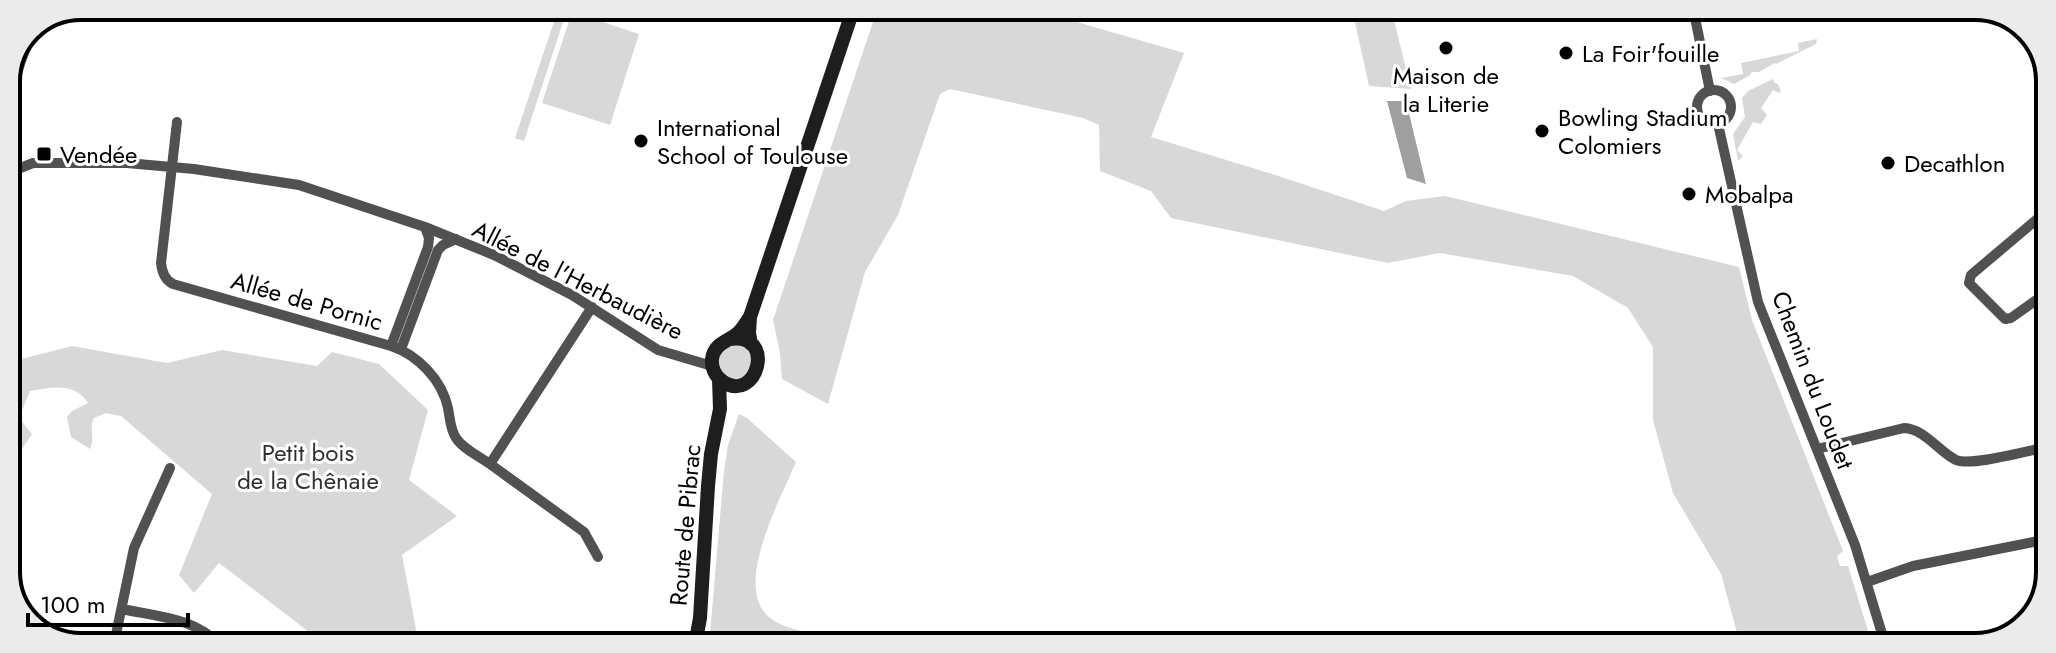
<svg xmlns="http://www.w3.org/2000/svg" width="2056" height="653" font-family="Jost,sans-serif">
  <rect width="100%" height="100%" fill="#fff"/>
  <path fill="#d8d8d8" d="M559 7H568L524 141 515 138Z
    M878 7H1025L1184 53 1151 137 1269 173 1384 211 1406 201 1445 196 1739 267 1752 320 1843 551 1837 556 1840 566H1848L1873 647H1741L1721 574 1673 493 1653 420V347L1628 308 1573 276 1440 253 1388 263 1171 218 1151 191 1100 171 1099 125 1083 118 950 89 940 94 898 215 865 272 828 404 782 379 780 353 773 320Z
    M1383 8H1391L1411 89 1369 86 1355 22 1368 19V11Z
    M572 12 639 34 610 125 542 103Z
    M1817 39 1816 44 1776 64 1775 63 1759 72H1752L1749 76 1734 84 1721 78 1743 74 1741 63 1799 51 1798 43Z
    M1773 79 1775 83 1778 84 1781 91 1779 93 1773 90 1761 108 1767 115 1761 124 1753 122 1737 150 1743 156 1738 161 1733 134 1745 117 1742 98 1748 91Z
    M718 362a17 17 0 1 1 34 0a17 17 0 1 1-34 0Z
    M72 346 167 363 222 350 317 366 332 352 379 364 428 410 409 480 457 516 402 555 419 645H326L219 563 194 593 179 575 212 494 121 416 106 413 94 418C88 430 96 436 90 449L71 437 67 417 72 411 88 403C75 382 52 387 30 391L19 418 32 434 18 455 17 482 9 497 6 494V363Z
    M739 414 747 418 796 462C782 496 736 579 765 613 772 622 786 627 797 630 827 638 858 637 888 645H709L724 471 728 445Z"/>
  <path fill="#9f9f9f" d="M1387 101H1406L1426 184 1407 178Z"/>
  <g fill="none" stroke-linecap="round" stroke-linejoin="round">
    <path stroke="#515151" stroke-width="10" d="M1693 8 1710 91
      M1697 107a17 17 0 1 1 34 0a17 17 0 1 1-34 0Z
      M177 122 161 263C162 273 165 280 173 284L391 346C418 355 442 380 448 408 450 418 450 429 456 438 463 449 479 456 490 464L592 307
      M1718 124 1758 302 1855 545 1886 647
      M6 128C11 91 19 58 37 24
      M6 152 10 154 15 159 13 171
      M6 177 13 171 33 163H127L194 169 299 185 425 227 494 255 572 295 658 350 712 366
      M2049 291 2011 318 2005 319 1969 283 1971 275 2049 209
      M391 346 428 247 429 238 425 227
      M401 349 438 250 443 245 456 239
      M1817 449 1904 428C1925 429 1938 451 1956 460 1971 467 2030 450 2048 447
      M490 464 584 532 598 557
      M6 529 7 528
      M1867 582 1913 566 2048 539
      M122 609C154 616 197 618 219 645
      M114 644 134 548 170 468"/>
    <path stroke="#1e1e1e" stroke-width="14" d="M729 339C778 331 757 406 722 381 715 376 711 367 712 359 714 343 728 342 738 333 742 329 746 323 749 318
      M751 344 749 333 750 317 854 7
      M695 645 700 618 708 486 711 454 720 409 719 379"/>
  </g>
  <g fill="#000" stroke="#fff" stroke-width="3">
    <circle cx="1446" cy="48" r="8"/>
    <circle cx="1566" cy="53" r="8"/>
    <circle cx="1542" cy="131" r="8"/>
    <circle cx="641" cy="141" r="8"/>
    <rect x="36" y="146" width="16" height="16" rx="4"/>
    <circle cx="1888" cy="163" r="8"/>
    <circle cx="1689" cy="194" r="8"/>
  </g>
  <g text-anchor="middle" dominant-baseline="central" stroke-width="6" stroke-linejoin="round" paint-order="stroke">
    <g font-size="24" fill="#000" stroke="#fff" text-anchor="start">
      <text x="1582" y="53">La Foir'fouille</text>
      <text x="1446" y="75" text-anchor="middle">Maison de<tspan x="1446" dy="28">la Literie</tspan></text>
      <text x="1558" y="117">Bowling Stadium<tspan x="1558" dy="28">Colomiers</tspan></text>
      <text x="657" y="127">International<tspan x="657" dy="28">School of Toulouse</tspan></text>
      <text x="60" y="154">Vendée</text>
      <text x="1904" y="163">Decathlon</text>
      <text x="1705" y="194">Mobalpa</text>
    </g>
    <g font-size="24" fill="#000" stroke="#fff">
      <text transform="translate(578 280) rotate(27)">Allée de l'Herbaudière</text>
      <text transform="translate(307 301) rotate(16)">Allée de Pornic</text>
      <text transform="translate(1813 380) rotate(69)">Chemin du Loudet</text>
      <text transform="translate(685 525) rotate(-85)">Route de Pibrac</text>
    </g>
    <g font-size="24" fill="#2f2f2f" stroke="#fff">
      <text x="308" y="452">Petit bois<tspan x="308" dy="28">de la Chênaie</tspan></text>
    </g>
  </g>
  <path d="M0 0H2056V653H0ZM81 20H1975A61 61 0 0 1 2036 81V572A61 61 0 0 1 1975 633H81A61 61 0 0 1 20 572V81A61 61 0 0 1 81 20Z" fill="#ebebeb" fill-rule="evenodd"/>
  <path fill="none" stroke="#000" stroke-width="4" d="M81 20H1975A61 61 0 0 1 2036 81V572A61 61 0 0 1 1975 633H81A61 61 0 0 1 20 572V81A61 61 0 0 1 81 20Z"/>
  <path d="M28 613v12h160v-12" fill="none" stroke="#000000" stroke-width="4"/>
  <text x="40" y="613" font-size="24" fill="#000000" stroke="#ffffff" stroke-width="6" paint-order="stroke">100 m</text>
</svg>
